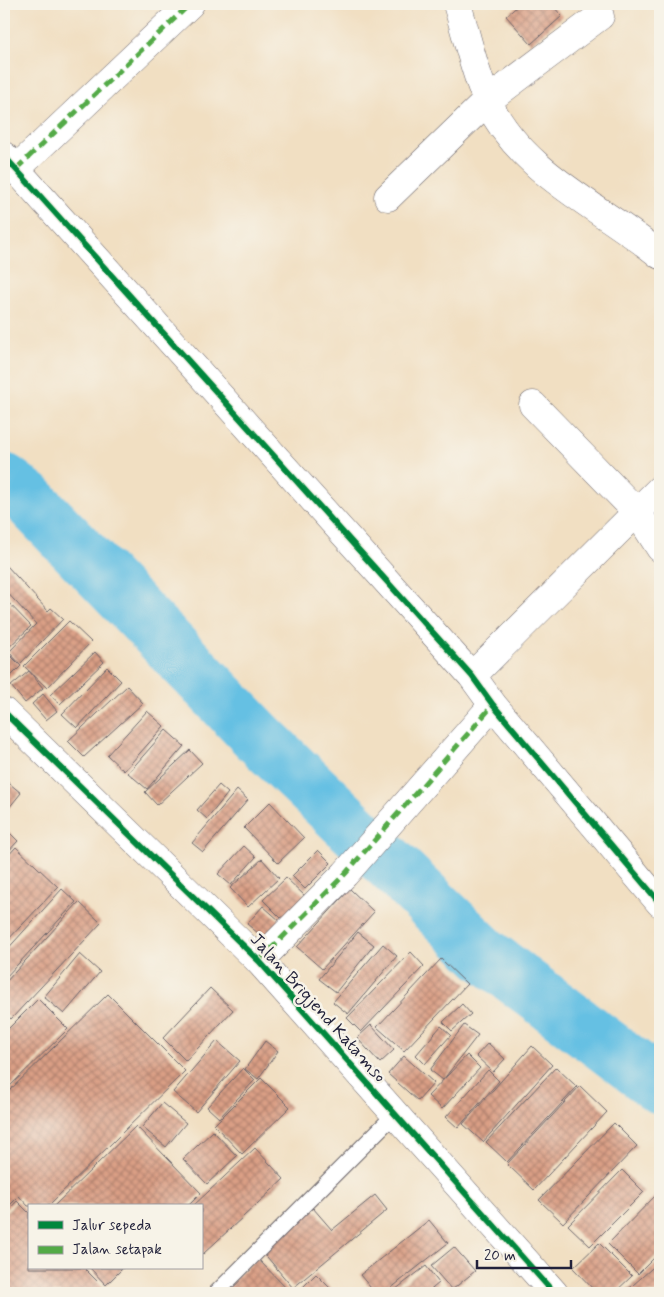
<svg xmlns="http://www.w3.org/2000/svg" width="664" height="1297" font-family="Mynerve,sans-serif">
  <defs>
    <pattern id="building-cross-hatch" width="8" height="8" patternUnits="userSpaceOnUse" patternTransform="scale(1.25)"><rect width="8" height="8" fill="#da9f85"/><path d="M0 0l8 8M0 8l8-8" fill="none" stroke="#b0816e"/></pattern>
  </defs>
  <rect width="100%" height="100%" fill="#f7f3e8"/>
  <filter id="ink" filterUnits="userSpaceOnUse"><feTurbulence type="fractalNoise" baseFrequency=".02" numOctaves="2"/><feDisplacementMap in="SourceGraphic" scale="10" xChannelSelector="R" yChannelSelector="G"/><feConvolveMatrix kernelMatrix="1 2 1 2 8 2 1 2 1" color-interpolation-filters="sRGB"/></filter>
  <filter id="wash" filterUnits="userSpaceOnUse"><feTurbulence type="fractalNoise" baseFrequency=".0096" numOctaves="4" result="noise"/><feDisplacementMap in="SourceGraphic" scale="20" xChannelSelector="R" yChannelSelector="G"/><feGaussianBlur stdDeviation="1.12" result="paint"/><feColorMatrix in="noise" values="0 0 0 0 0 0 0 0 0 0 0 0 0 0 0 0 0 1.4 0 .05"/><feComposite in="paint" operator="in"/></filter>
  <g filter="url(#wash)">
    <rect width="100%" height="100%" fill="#f1dfc2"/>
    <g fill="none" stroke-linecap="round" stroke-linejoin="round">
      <path stroke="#65c0e3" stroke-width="56" d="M4 481 28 499 260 739 484 954 660 1086"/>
    </g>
    <g id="blocks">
      <path fill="url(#building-cross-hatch)" d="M520 4H551L562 16 531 44 506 16Z
        M7 566 48 611 51 608 63 619 20 664 9 652 36 624 4 589V569Z
        M4 598 31 626 4 652Z
        M69 621 91 642 47 688 24 666Z
        M95 652 104 662 60 704 50 695Z
        M10 655 21 666 4 683V662Z
        M107 667 121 681 77 728 62 714Z
        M29 671 43 688 25 703 11 686Z
        M127 686 143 703 84 757 68 741Z
        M43 694 57 711 46 720 32 704Z
        M147 711 164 726 124 771 107 755Z
        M166 730 184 746 147 789 128 773Z
        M190 750 202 763 157 805 145 792Z
        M4 779 21 793 4 814Z
        M219 785 228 793 207 819 197 810Z
        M237 790 248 800 203 852 192 843Z
        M270 802 304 838 278 863 244 828Z
        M4 827 18 841 4 856Z
        M244 846 256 857 231 885 218 874Z
        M16 847 58 887 4 944V860Z
        M318 850 331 863 305 889 292 876Z
        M262 859 279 878 248 907 230 888Z
        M286 878 305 896 282 919 263 900Z
        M62 889 76 902 4 979V953Z
        M350 889 374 912 322 969 297 947Z
        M79 902 101 923 11 1019 4 1013V984Z
        M263 906 280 921 264 938 247 924Z
        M358 932 374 945 336 992 319 979Z
        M383 944 397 956 348 1014 333 1002Z
        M411 952 424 966 361 1032 347 1018Z
        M80 954 100 972 64 1014 44 997Z
        M441 959 467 984 404 1051 377 1027Z
        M210 988 233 1010 186 1061 163 1038Z
        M108 994 185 1071 48 1206H28L19 1196 4 1211V1096Z
        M38 999 68 1029 4 1092V1033Z
        M462 1004 471 1014 452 1031 443 1022Z
        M371 1025 394 1050 380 1063 357 1038Z
        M464 1025 478 1035 443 1080 430 1070Z
        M441 1026 451 1035 425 1064 416 1055Z
        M217 1041 240 1061 196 1112 173 1092Z
        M265 1041 278 1051 258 1079 245 1069Z
        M488 1043 505 1059 493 1072 476 1056Z
        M532 1046 552 1065 483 1142 463 1124Z
        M467 1055 480 1068 442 1109 428 1096Z
        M404 1056 434 1083 418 1101 388 1074Z
        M556 1067 577 1087 507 1162 486 1142Z
        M243 1068 255 1080 219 1118 207 1107Z
        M488 1070 499 1081 458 1128 446 1117Z
        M261 1078 290 1107 242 1154 214 1125Z
        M580 1086 607 1112 534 1190 507 1164Z
        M162 1103 186 1123 166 1147 142 1127Z
        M614 1123 637 1146 563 1223 539 1200Z
        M136 1126 201 1193 188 1206H54Z
        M213 1131 237 1156 207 1184 183 1159Z
        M255 1148 284 1179 203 1254 201 1252V1206H193Z
        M622 1170 644 1192 590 1246 568 1225Z
        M660 1191V1252L638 1274 608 1244Z
        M375 1195 387 1210 293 1288 262 1251 313 1208 332 1230Z
        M17 1201 29 1213V1268H84L109 1293H4V1215Z
        M429 1220 448 1243 385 1293H375L360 1275Z
        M599 1243 632 1276 614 1293H597L573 1268Z
        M454 1247 475 1271 452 1290 431 1266Z
        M257 1258 291 1293H220Z
        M660 1261V1293H624Z
        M426 1266 439 1283 427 1293H391Z
        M90 1268H123L106 1285Z
        M316 1274 335 1293 298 1292Z"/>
    </g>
  </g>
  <g filter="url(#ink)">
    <use href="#blocks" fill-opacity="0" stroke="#6a646a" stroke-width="1"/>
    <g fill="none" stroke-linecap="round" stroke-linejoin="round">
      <defs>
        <path id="lane" d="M216 1293 394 1115"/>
        <path id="street" d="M457 4C466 33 475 75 488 102 522 174 602 207 660 255
          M4 156 472 676 493 705 660 903
          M16 169 190 4
          M388 197 487 101 600 16
          M533 405 637 512 660 548
          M472 676 660 489
          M259 961 345 874 493 705"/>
        <path id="secondary" d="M4 712 259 961 554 1293"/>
      </defs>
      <use href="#lane" stroke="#6a646a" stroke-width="17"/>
      <use href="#street" stroke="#6a646a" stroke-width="29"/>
      <use href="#secondary" stroke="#6a646a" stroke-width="29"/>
      <use href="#lane" stroke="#fff" stroke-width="15"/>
      <use href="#street" stroke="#fff" stroke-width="28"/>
      <use href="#secondary" stroke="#fff" stroke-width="28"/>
      <path stroke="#53aa46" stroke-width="5" stroke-dasharray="10 5" stroke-linecap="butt" d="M16 169 190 4
        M259 961 345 874 493 705"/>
      <defs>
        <path id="cycleway" d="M4 156 472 676 493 705 660 903
          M4 712 259 961 554 1293"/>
      </defs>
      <use href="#cycleway" stroke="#f7f3e8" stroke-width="9"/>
      <use href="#cycleway" stroke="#00873e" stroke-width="6"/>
    </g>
  </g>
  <g text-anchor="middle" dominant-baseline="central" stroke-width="5" stroke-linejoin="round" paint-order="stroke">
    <g font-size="18" fill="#22223b" stroke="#f7f3e8">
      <text transform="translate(318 1008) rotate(48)">Jalan Brigjend Katamso</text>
    </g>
  </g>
  <rect width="664" height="1297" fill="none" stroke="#f7f3e8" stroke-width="20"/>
  <rect x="28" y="1204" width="175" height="65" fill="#f7f3e8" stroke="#a29fa3"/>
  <rect x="38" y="1221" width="25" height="8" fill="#00873e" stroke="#a29fa3"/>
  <text x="72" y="1230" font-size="15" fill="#22223b">Jalur sepeda</text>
  <rect x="38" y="1246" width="25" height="8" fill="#53aa46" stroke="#a29fa3"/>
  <text x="72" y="1254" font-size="15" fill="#22223b">Jalan setapak</text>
  <path d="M477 1260v8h94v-8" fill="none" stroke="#22223b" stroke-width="2.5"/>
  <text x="484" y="1260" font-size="15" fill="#22223b" stroke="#f7f3e8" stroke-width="4" paint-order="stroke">20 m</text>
</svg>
